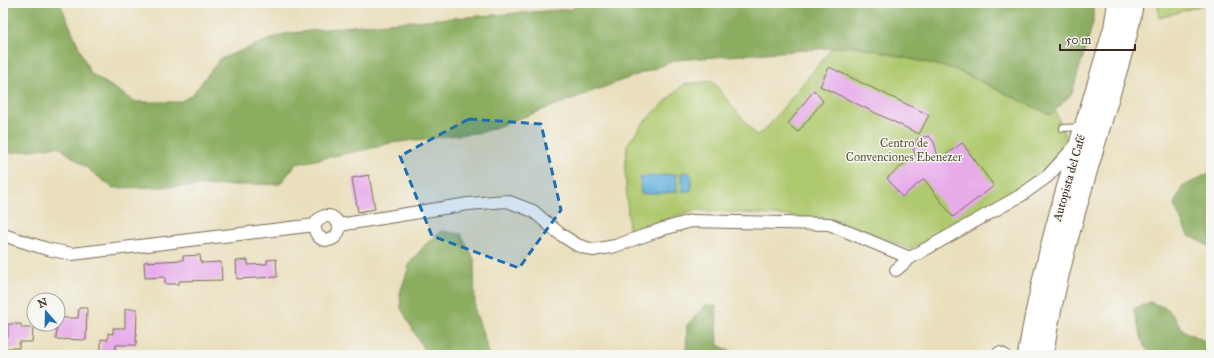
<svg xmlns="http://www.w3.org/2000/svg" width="1214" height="358" font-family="'IM FELL Great Primer',serif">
  <rect width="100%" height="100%" fill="#f6f6f2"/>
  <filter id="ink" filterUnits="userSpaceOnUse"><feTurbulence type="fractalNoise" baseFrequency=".025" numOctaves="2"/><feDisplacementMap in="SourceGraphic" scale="8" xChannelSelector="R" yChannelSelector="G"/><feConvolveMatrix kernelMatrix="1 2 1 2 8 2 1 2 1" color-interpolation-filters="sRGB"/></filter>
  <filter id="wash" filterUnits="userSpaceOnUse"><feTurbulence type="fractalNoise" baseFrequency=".012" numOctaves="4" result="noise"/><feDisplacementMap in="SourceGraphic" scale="16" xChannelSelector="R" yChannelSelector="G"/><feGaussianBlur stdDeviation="0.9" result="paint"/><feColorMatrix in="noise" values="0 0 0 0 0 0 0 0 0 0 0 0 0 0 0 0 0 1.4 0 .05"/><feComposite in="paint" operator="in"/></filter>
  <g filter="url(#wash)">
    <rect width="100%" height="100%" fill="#e9dfbc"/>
    <path fill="#afc96e" stroke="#757a46" d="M1158 3H1209L1159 18Z
      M855 46 954 69 1051 115 1055 110 1068 144 1032 182 997 204 910 249 836 219 695 210 629 231 625 169 627 145 643 123 684 84 712 81 756 135 765 130 833 47Z"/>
    <path fill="#8bad61" stroke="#636c40" d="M3 3H60L90 73 136 102H179L192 95 220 59 284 34 361 25 572 9 581 3H1093V23L1072 93 1051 115 954 69 855 46 677 60 483 132 390 143 377 147 296 164 280 184 113 188 58 146 3 154Z
      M1211 172V247L1188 235 1174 205 1182 187Z
      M441 231 461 234 474 259 475 310 490 355H427L401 308 400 293 410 263 425 245Z
      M1150 302 1168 309 1184 331 1211 344V355H1152L1144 346 1133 309Z
      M706 305 716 306 718 345 739 355H686L687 325Z"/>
    <path fill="#63b1dd" stroke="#4f6e7e" d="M689 172 692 178 691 191H682L681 173Z
      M676 174 677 192 641 194 640 177Z"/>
    <g id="blocks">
      <path fill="#e7abea" d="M829 67 929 115 919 134 820 86Z
        M814 90 823 101 798 132 788 124Z
        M929 136 934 142 939 160 962 143 994 186 953 217 924 179 902 197 887 178 915 155 913 147 918 138Z
        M369 175 375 209 358 212 352 178Z
        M200 255 201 263 221 262 222 280 179 281V284H165V277L145 278 144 262 183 260V256Z
        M276 259 277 277 237 279 236 261 248 260V265L267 264V260Z
        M79 308H87L86 340 56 339 58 318H78Z
        M125 309H137L136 345H116L115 355H101V339L108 340V333L113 334V328H125Z
        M8 324H21V328H33L32 342H19V348H3L4 337H8Z"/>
    </g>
  </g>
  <g filter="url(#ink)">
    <use href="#blocks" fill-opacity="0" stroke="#786955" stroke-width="1"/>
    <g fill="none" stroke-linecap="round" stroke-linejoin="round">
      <defs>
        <path id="service" d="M1063 128 1082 127"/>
        <path id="minor" d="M315 228a12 12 0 1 1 24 0a12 12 0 1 1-24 0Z
          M339 225 468 204 507 201 533 211 560 234 577 245 593 250 615 246 663 229 691 221 829 224 910 258
          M3 235 47 249 72 254 315 225
          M896 270 910 258 1020 196 1048 176 1076 145
          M999 353 1004 355"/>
        <path id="trunk" d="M1028 355C1046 243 1083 136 1114 28L1118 3
          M1043 355C1055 275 1079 197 1102 120 1113 81 1127 43 1133 3"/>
      </defs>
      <use href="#service" stroke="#786955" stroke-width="8"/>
      <use href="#minor" stroke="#786955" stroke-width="14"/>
      <use href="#trunk" stroke="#786955" stroke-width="22"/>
      <use href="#service" stroke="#fff" stroke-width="6"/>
      <use href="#minor" stroke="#fff" stroke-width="12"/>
      <use href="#trunk" stroke="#fff" stroke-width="20"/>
    </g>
  </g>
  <path fill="#1f6fb2" fill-opacity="0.2" stroke="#1f6fb2" stroke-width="3" stroke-dasharray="8 5" stroke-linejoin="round" d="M469 119 541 124 561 210 519 268 432 236 400 156Z"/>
  <g text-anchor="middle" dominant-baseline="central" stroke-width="3" stroke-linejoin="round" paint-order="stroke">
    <g font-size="12" fill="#585232" stroke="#f6f6f2">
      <text x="904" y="143">Centro de<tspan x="904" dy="14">Convenciones Ebenezer</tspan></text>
    </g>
    <g font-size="12" fill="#3b2a1e" stroke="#f6f6f2">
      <text transform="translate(1069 178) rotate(-74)">Autopista del Café</text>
    </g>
  </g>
  <rect width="1214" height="358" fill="none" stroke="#f6f6f2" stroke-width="16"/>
  <g transform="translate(46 312) rotate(340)"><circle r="19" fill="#f6f6f2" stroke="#aba49d"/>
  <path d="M0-3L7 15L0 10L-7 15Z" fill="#1f6fb2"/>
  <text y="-6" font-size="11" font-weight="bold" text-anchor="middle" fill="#3b2a1e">N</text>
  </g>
  <path d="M1060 44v6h75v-6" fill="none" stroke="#3b2a1e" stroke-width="2"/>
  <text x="1066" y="44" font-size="12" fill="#3b2a1e" stroke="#f6f6f2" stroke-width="3" paint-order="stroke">50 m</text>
</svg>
